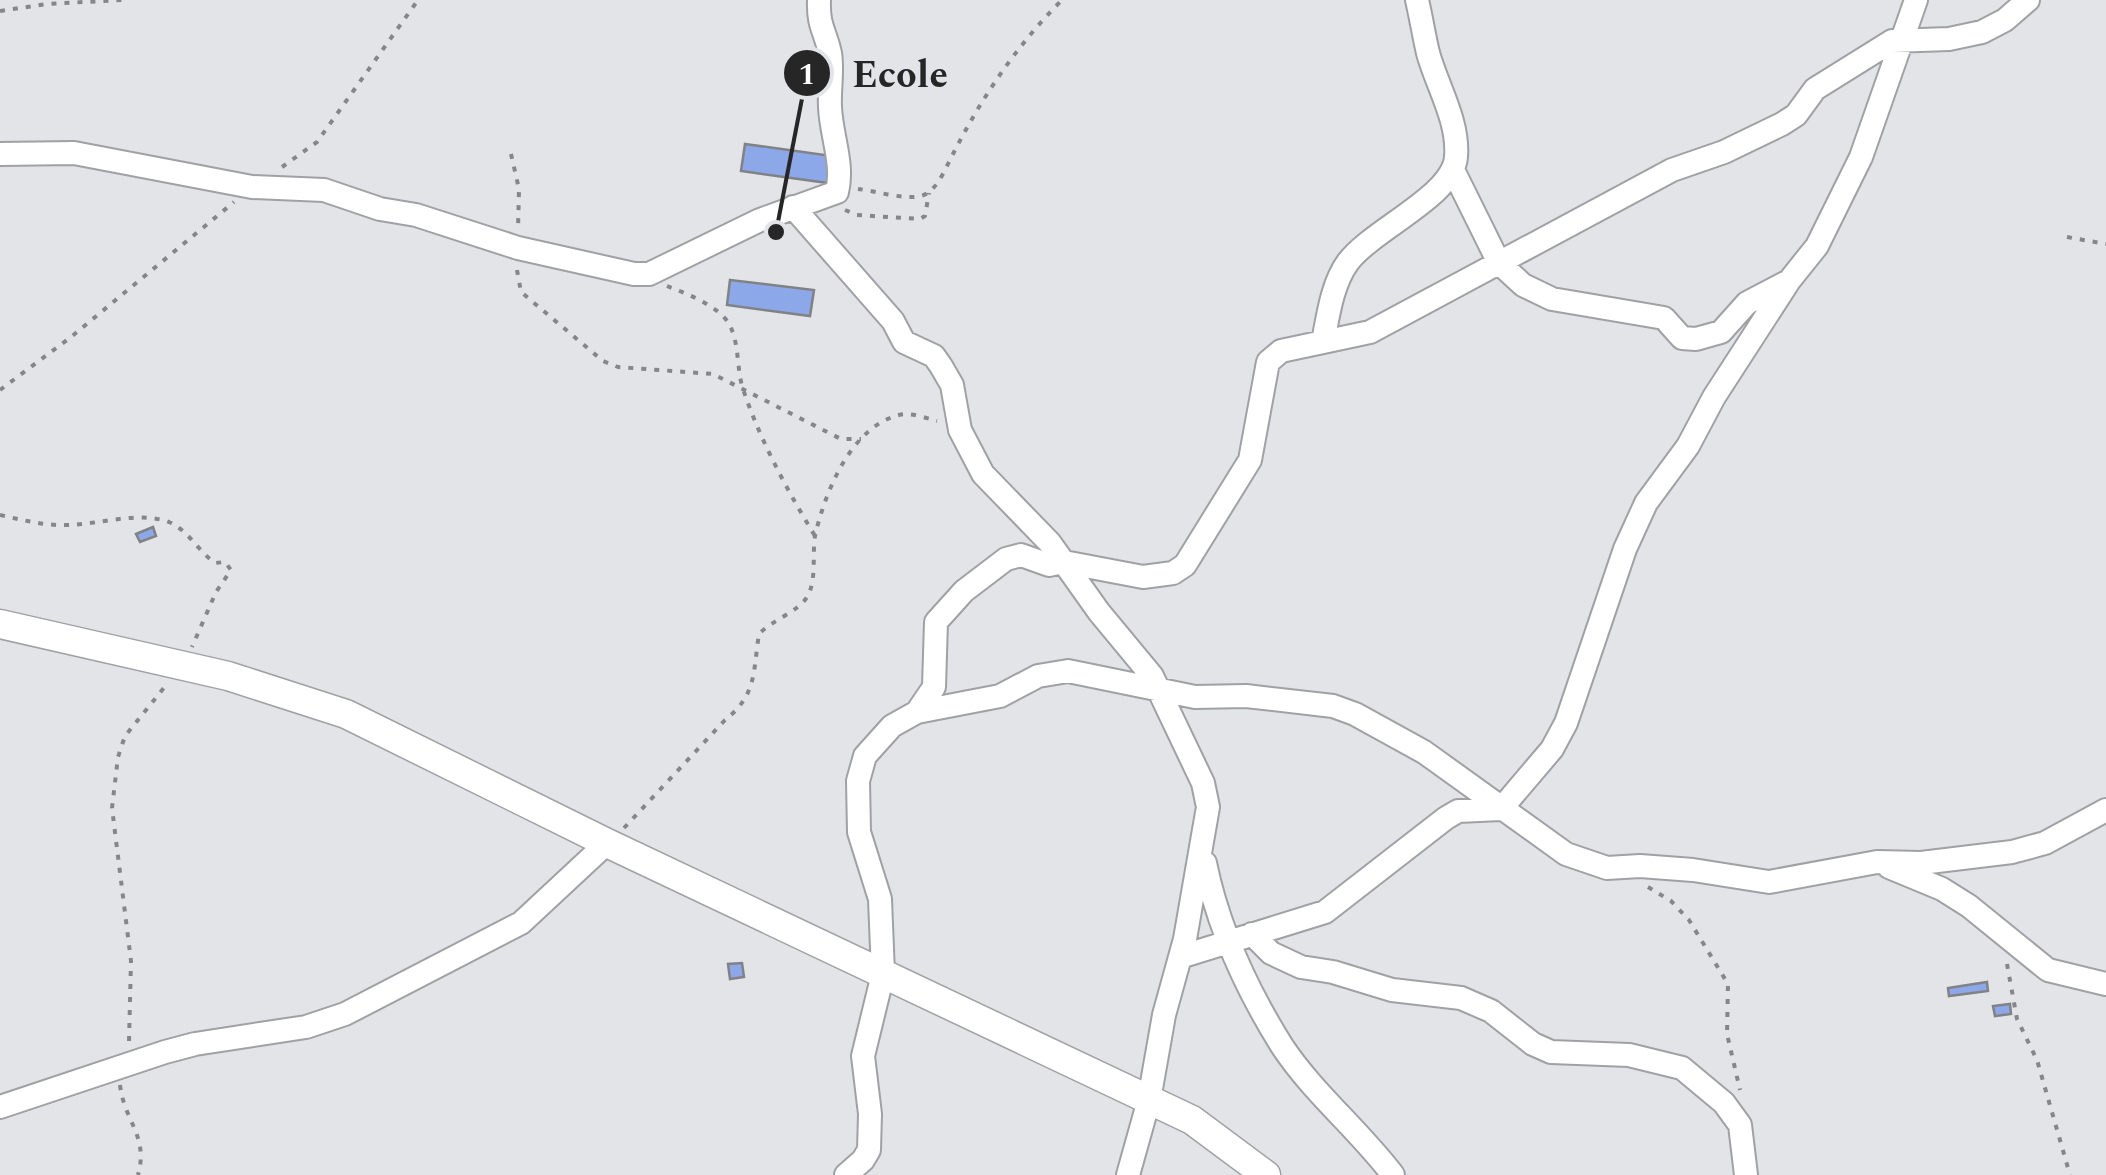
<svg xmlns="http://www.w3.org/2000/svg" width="2106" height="1175" font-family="Spectral,serif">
  <rect width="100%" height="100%" fill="#e3e4e7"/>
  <path fill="#8ca8e8" stroke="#818285" stroke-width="2.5" d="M745 144 832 156 828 183 741 171Z
    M730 280 814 290 810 316 727 305Z
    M153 527 156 536 140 542 136 534Z
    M742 963 744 977 730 979 728 964Z
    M1987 982 1988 991 1949 996 1948 988Z
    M2010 1004 2011 1014 1995 1016 1993 1006Z"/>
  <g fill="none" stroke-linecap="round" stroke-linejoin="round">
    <defs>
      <path id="minor" d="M0 154 74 153 252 187 324 190 380 209 416 215 518 248 634 274H649L760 220 837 192C844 164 831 135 830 107 829 89 833 71 830 53 825 30 818 27 819 0
        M1453 170 1499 263 1523 285 1552 299 1664 318 1682 338 1696 339 1721 332 1747 303 1789 281 1817 246 1861 157 1916 0
        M793 207 893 321 904 342 934 356 941 366 952 385 960 430 983 474 1050 543 1099 612 1152 676 1203 783 1208 807 1185 939 1164 1015 1149 1100 1128 1175
        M1323 342C1328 316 1332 284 1348 262 1373 229 1453 196 1456 157 1459 121 1437 86 1428 53 1424 36 1421 17 1417 0
        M917 712 934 687 936 622 964 591 1006 559 1021 555 1049 565 1064 562 1143 577 1173 573 1185 565 1250 460 1268 362 1281 351 1370 332 1672 170 1724 152 1782 124 1796 115 1815 89 1892 41 1949 39 1982 32 2005 20 2028 0
        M1205 863C1218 927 1247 990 1282 1046 1313 1093 1359 1130 1393 1175
        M1889 867 1942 889 1969 906 2048 970 2106 984
        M1252 934 1271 953 1301 967 1333 972 1392 990 1461 998 1491 1011 1533 1044 1551 1052 1629 1055 1682 1068 1724 1103 1740 1125 1746 1175
        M1180 957 1325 912 1446 818 1458 811 1501 809 1552 749 1566 723 1625 549 1646 503 1688 446 1714 397 1789 281
        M0 1107 165 1052 195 1044 306 1027 345 1014 521 923 607 843
        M846 1175 863 1160 869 1150 870 1114 863 1056 883 974 880 899 859 832 858 781 865 756 892 726 917 712 1000 696 1038 676 1068 671 1195 697 1246 696 1333 706 1355 714 1424 752 1566 854 1607 868 1640 866 1693 870 1769 882 1877 862 1921 863 2012 852 2045 843 2106 810"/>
      <path id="tertiary" d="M0 624 228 676 346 714 607 843 1192 1120 1266 1175"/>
    </defs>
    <use href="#minor" stroke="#a0a1a4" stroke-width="26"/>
    <use href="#tertiary" stroke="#a0a1a4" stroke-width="31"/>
    <path stroke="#858688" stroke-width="4" stroke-dasharray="5 8" stroke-linecap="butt" d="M0 11 47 4 122 0
      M511 154 519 189 518 230
      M282 167 317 142 418 0
      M858 189C876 191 903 200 921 196 937 192 946 167 953 154 982 97 1017 45 1062 0
      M845 210 857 215 920 219 925 216 929 193
      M2067 237 2106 244
      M517 270 521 292 603 361 618 367 713 374 841 439H861
      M667 286C685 293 716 305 727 321 740 339 736 368 743 389 760 440 787 490 815 536
      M0 390 71 337 234 202
      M0 515C23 520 45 526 69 525 100 524 139 511 169 522 188 530 198 551 215 563L225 562 231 570 216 592 192 647
      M624 828 725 720C757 695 753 672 759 634 772 620 798 612 807 597 817 581 812 554 815 536 825 492 851 427 899 415 911 412 925 418 937 421
      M1648 887 1671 901 1689 920 1728 984 1727 1034 1740 1090
      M2007 964 2017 1019 2037 1060 2070 1175
      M129 1041 131 961 112 808 118 757 125 736 167 684
      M120 1085C124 1121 149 1136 138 1175"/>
    <use href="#minor" stroke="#fff" stroke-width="22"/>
    <use href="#tertiary" stroke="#fff" stroke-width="28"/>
  </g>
  <path fill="none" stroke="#262627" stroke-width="4" d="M776 232L807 73"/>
  <g fill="#262627" stroke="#e3e4e7" stroke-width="4">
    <circle cx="776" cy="232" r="10"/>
    <circle cx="807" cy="73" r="25"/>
  </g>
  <g font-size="30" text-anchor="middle" font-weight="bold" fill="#fff">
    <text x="807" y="84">1</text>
  </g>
  <g font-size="38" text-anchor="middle" font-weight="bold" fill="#262627" stroke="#e3e4e7" stroke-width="8" stroke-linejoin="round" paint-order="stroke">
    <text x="900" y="87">Ecole</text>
  </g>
</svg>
